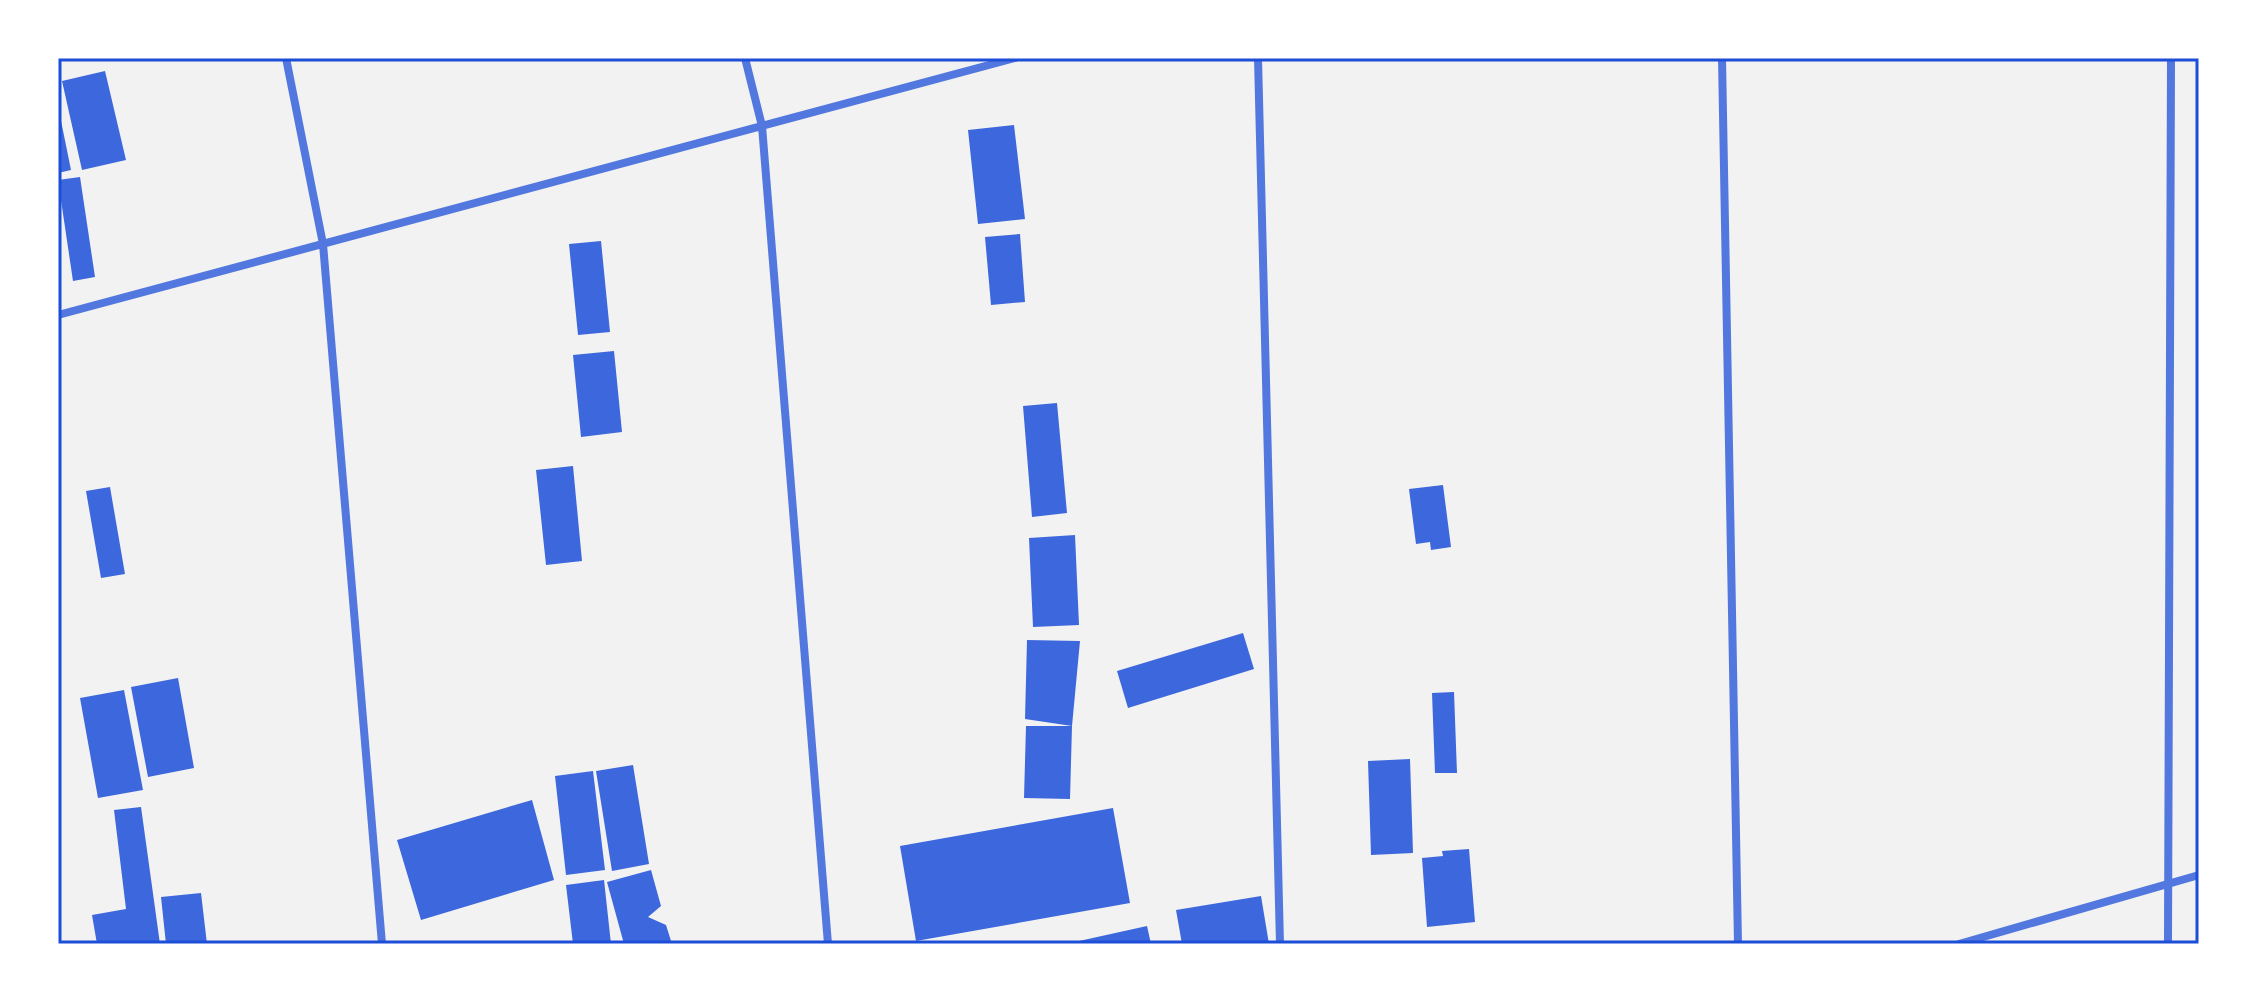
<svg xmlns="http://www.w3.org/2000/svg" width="2257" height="1002" font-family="'Work Sans',sans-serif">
  <rect width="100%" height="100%" fill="#f2f2f2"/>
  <path fill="#3d67dc" d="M105 71 126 160 82 170 62 81Z
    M58 106 71 170 58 173Z
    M1014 125 1025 219 978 224 968 130Z
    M80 177 95 277 73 281 58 180Z
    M1020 234 1025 302 991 305 985 237Z
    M601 241 610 332 578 335 569 244Z
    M614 351 622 432 581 437 573 355Z
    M1057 403 1067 513 1032 517 1023 406Z
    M573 466 582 561 546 565 536 470Z
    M1443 485 1451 547 1431 550 1430 542 1416 544 1409 489Z
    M110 487 125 574 101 578 86 491Z
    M1075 535 1079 625 1033 627 1029 538Z
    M1243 633 1254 669 1128 708 1117 671Z
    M1027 640 1080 641 1072 726 1025 719Z
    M178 678 194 768 148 777 131 687Z
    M124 690 143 790 98 798 80 698Z
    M1454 692 1457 773H1435L1432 693Z
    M1026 726H1072L1070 799 1024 798Z
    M1410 759 1413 853 1371 855 1368 761Z
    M633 765 649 864 612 871 596 771Z
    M593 771 605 870 566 875 555 776Z
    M532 800 554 880 421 920 397 840Z
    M141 807 160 944H97L92 915 126 909 114 810Z
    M1113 808 1130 903 916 941 900 846Z
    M1469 849 1475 922 1427 927 1422 858 1443 856 1442 851Z
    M651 870 661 906 648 917 666 925 672 944H624L607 882Z
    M604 880 611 944H573L566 885Z
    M201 893 207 944H166L161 897Z
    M1261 896 1269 944H1182L1176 910Z
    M1147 926 1151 944H1070V943Z"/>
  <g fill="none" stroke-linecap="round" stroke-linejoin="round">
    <path stroke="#5277de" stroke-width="8" d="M286 58 323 244 382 944
      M745 58 762 126 828 944
      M1258 58 1280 944
      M1722 58 1738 944
      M58 315 1015 58
      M1959 944 2199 875
      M2168 944 2171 58"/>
  </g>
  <rect width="2257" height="1002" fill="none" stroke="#ffffff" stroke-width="120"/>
  <rect x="60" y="60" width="2137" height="882" fill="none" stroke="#1d4ed8" stroke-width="3"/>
</svg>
